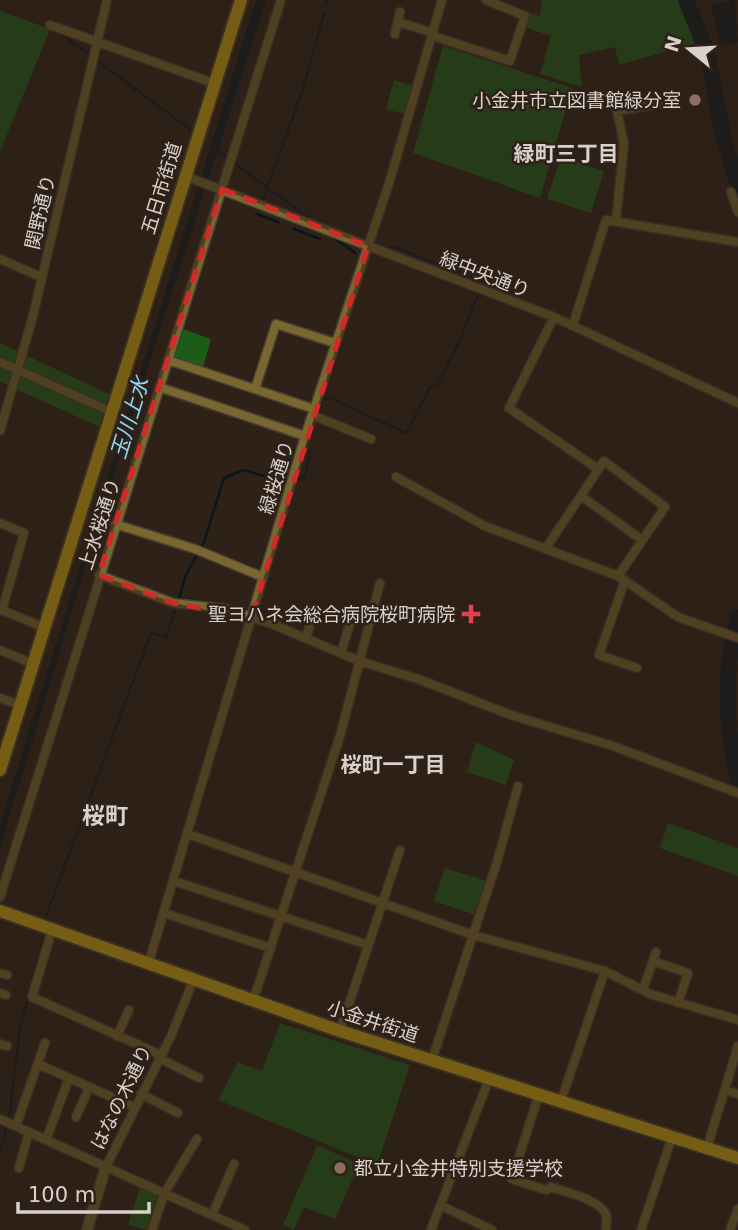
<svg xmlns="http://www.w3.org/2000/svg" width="738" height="1230" font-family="'DejaVu Sans','Noto Sans JP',sans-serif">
  <rect width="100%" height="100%" fill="#2e2117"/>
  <path fill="#1d5b19" d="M542 0H688L699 42 619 65 615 47 579 55 582 87 540 74 551 36 527 28 530 13 540 16Z
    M0 11 50 29 0 152Z
    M443 46 572 88 540 198 413 153Z
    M394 80 411 85 414 90 408 112 404 114 386 109Z
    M561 157 604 171 591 213 547 199Z
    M183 329 211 339 203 367 174 358Z
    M0 343 111 395 100 427 0 382Z
    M476 742 514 760 506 785 467 772Z
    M668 823 738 848V876L660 848Z
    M445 868 487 881 476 915 434 901Z
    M280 1023 410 1065 377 1165 218 1100 238 1062 262 1071Z
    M317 1145 359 1164 335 1219 304 1207 294 1230 283 1225Z
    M140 1188 156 1195 158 1199 148 1230 128 1225Z"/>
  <path fill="#09171d" d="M256 0H266L116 467 0 848V824Z
    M735 0 738 42 721 46 711 5Z"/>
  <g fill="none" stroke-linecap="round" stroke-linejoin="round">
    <path stroke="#09171d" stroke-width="2.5" d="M327 2 328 0
      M57 31 91 56
      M96 60 195 133
      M217 150 229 159
      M234 163 313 221
      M263 199 303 89 324 13
      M257 214 278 222
      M294 229 320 239
      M332 236 355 253
      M392 246 482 281
      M319 411 322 399 330 398 406 433 430 387 436 386 458 344 478 295
      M295 480 305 477 310 451
      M178 601 186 575 204 542 224 478 243 470 288 483
      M46 916 151 633 166 637 176 607
      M9 1120 20 1028 44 938
      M0 1153 7 1126"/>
    <path stroke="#09171d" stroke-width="16" d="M686 0 707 52 723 136 738 185
      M738 617C723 667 725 728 738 779"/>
    <defs>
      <path id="minor" d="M398 22 434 33
        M50 25 213 83
        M395 34 400 12
        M433 36 510 61 525 16 486 0
        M185 176 554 317 738 403
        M731 192 738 212
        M616 220 624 144 617 111 667 102
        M0 259 41 277
        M554 317 509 408 598 469
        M573 325 606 220 738 242
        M168 360 314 409
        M0 362 112 412
        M159 387 305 436
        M255 389 276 324 335 343
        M312 415 371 439
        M0 431 33 316 107 0
        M396 477 485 526 618 576 678 617 738 638
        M581 496 642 540
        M0 523 24 533 2 610 45 628
        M115 524 195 549 263 577
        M546 548 604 461 665 507 618 576
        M99 575 173 603 226 609 272 624 359 661 418 679 511 715 613 746 738 793
        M625 580 599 655 637 668
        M306 638 310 625
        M0 650 33 664
        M341 653 351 620
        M0 698 20 705
        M188 834 473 935 605 971 650 994 738 1020
        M174 881 368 945
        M0 897 281 0
        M164 913 271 948
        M52 930 32 997 161 1055
        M653 961 688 973 678 1003
        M148 965 305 436 390 180 442 0
        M0 973 7 975
        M643 990 656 952
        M0 993 6 995
        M253 1001 340 736 380 583
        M340 1031 400 850
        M117 1036 129 1010
        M0 1044 7 1046
        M159 1058 199 1078
        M432 1060 497 862 518 786
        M38 1064 134 1107
        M725 1090 738 1094
        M141 1094 178 1113
        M539 1094 512 1179 546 1190 551 1187C566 1192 598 1199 606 1214 608 1220 605 1224 606 1230
        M561 1101 605 971
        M76 1117 89 1088
        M0 1119 245 1230
        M16 1126 45 1043
        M46 1140 69 1078
        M707 1148 738 1046
        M19 1168 29 1132
        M105 1169 171 1036 193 981
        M442 1206 492 1230
        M212 1215 234 1164
        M152 1230 164 1194 197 1139
        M431 1230 489 1079
        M641 1230 672 1137
        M730 1230 738 1209"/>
      <path id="tertiary" d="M87 1230 105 1169"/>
      <path id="primary" d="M0 770 241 0
        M0 911 340 1031 738 1158"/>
    </defs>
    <use href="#minor" stroke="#4a3d34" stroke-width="11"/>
    <use href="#tertiary" stroke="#4a3d34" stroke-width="13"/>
    <use href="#primary" stroke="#4a3d34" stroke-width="16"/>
    <use href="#minor" stroke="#78672e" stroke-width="8"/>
    <use href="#tertiary" stroke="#78672e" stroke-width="10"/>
    <use href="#primary" stroke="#cda90f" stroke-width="12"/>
  </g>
  <path d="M0 0H738V1230H0ZM222 189 368 246 251 618 173 603 99 575Z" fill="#2e2117" fill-opacity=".55" fill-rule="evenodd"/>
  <path fill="none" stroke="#d62828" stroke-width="5" stroke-dasharray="14 9" stroke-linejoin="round" d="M222 189 368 246 251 618 173 603 99 575Z"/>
  <g fill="#8d6e63" stroke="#2e2117" stroke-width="2.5">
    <circle cx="695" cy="100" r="7"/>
    <circle cx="340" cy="1168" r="7"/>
  </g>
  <path fill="#e0444e" stroke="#2e2117" stroke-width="2.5" d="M467.5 603.5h7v7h7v7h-7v7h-7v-7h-7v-7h7z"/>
  <g text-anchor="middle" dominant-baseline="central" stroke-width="5" stroke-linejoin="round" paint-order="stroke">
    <g font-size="19" fill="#dad1cb" stroke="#2e2117" text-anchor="end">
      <text x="681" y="100">小金井市立図書館緑分室</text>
      <text x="455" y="614">聖ヨハネ会総合病院桜町病院</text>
      <text x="354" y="1168" text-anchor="start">都立小金井特別支援学校</text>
    </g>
    <g font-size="19" fill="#dad1cb" stroke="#2e2117">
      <text transform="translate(161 188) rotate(-73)">五日市街道</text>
      <text transform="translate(40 212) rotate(-77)">関野通り</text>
      <text transform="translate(485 274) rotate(21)">緑中央通り</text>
      <text transform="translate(276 477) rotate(-73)">緑桜通り</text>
      <text transform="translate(99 524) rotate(-72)">上水桜通り</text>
      <text transform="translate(373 1021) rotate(18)">小金井街道</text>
      <text transform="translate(121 1097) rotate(-64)">はなの木通り</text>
    </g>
    <g font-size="21" font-weight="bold" fill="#dad1cb" stroke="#2e2117">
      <text x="566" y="154">緑町三丁目</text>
      <text x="393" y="765">桜町一丁目</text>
    </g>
    <g font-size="21" font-style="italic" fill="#8cd8f9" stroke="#2e2117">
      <text transform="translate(130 418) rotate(-73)">玉川上水</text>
    </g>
    <g font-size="23" font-weight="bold" fill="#dad1cb" stroke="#2e2117">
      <text x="105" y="816">桜町</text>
    </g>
  </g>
  <g transform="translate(689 49) rotate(288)" stroke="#2e2117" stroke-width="5" paint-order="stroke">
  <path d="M0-5L12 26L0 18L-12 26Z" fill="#dad1cb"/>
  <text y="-10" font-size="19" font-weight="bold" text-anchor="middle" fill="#dad1cb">N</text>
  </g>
  <path d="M18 1202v10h131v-10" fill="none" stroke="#dad1cb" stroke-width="3.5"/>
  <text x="28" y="1202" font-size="21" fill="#dad1cb" stroke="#2e2117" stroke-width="5" paint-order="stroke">100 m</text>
</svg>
